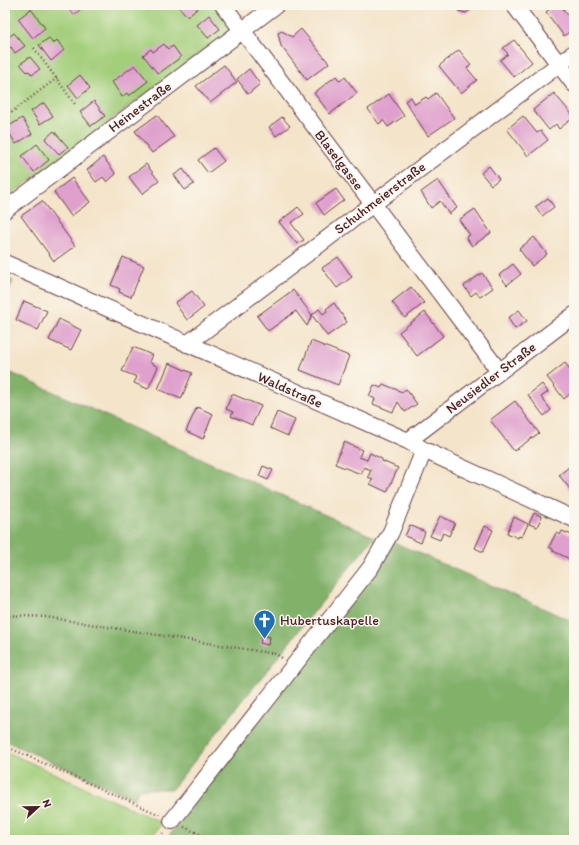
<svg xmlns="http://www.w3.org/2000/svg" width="579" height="845" font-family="Itim,sans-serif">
  <rect width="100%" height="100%" fill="#fbf7ec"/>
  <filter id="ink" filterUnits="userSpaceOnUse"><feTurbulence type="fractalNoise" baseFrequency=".025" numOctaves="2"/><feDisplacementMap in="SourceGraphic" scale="8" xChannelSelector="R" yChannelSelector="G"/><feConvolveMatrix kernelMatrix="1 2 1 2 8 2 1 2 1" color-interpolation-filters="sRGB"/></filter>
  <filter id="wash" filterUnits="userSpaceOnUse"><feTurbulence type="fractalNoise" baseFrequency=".012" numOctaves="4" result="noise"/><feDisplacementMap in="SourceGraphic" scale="16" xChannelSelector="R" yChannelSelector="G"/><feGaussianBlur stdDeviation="0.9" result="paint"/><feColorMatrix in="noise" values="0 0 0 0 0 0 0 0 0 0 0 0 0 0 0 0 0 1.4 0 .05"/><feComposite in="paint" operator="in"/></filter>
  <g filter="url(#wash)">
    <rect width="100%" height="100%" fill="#f4e4ca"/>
    <path fill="#a3ce7a" stroke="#767652" d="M5 5H214L232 29 5 199Z
      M5 751 162 823 149 840H5Z"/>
    <path fill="#82b16a" stroke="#66684a" d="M5 276 13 281 5 299Z
      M5 370 374 537 172 789H138L135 799 5 741Z
      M391 541 574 622V840H166Z"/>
    <g id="blocks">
      <path fill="#dfa0cd" d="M5 5H13L5 11Z
        M66 5H82L83 7 74 15Z
        M179 5H199L200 6 188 17 178 6Z
        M454 5H477L466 13 458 11Z
        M555 5H560L574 23V28L564 36 546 12Z
        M31 9 45 28 33 38 18 19Z
        M209 15 220 29 208 38 197 25Z
        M301 29 329 63 307 80 281 46 278 33 282 31 292 37Z
        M14 33 25 46 15 53 11 47 7 50 5 47V40Z
        M49 38 53 44 57 40 64 50 51 61 39 45Z
        M514 40 532 62 514 77 500 60 508 54 503 48Z
        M164 44 168 49 173 46 181 57 158 74 143 55 151 49 153 52Z
        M459 50 471 65 467 68 477 80 461 93 439 66Z
        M30 57 40 69 32 75 29 71 27 72 20 64Z
        M135 65 148 81 129 96 127 93 122 97 112 82Z
        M224 65 237 82 210 103 196 86Z
        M249 69 260 84 248 94 237 79Z
        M80 75 90 88 78 98 68 85Z
        M336 76 340 81 345 77 357 93 330 114 314 93Z
        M436 93 454 118 428 136 405 101 411 97 415 104 426 97 428 99Z
        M554 93 574 117 559 129 556 124 549 130 533 110Z
        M389 94 404 116 388 127 383 120 379 124 368 109Z
        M94 101 105 116 91 126 80 112Z
        M44 103 53 116 40 124 31 111Z
        M157 115 174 137 152 153 135 131Z
        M523 116 537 133 541 131 548 140 528 156 507 129Z
        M282 117 290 126 276 136 269 127Z
        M22 118 32 134 16 144 6 128Z
        M54 131 68 147 59 154 45 139Z
        M37 144 49 160 34 172 22 156Z
        M214 148 224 161 208 173 198 160Z
        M103 157 116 174 107 182 103 177 96 182 87 170Z
        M146 164 159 181 142 194 129 177Z
        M489 166 499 179 491 185 481 173Z
        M183 169 194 184 185 190 174 175Z
        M72 178 90 202 71 216 54 192Z
        M438 180 457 208 449 214 440 201 431 208 421 192Z
        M336 189 344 200 324 215 316 203Z
        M548 198 554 207 542 216 535 207Z
        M42 201 75 246 54 261 21 216Z
        M298 207 304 214 291 223 304 240 297 244 279 222Z
        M475 209 491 233 472 246 466 237 470 235 459 220Z
        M534 237 547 254 532 266 519 249Z
        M123 257 144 266 131 297 119 292 120 289 111 285Z
        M338 257 352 277 337 288 322 268Z
        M513 264 521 274 507 285 499 275Z
        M482 273 493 288 480 297 476 292 471 296 464 286Z
        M411 287 424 303 405 318 392 302Z
        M293 290 312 315 307 326 296 311 268 331 257 316Z
        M192 291 204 307 187 320 175 303Z
        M24 301 47 311 38 330 16 320Z
        M334 303 347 322 327 336 312 315 319 309 323 314 327 311 326 309Z
        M519 310 527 321 515 329 508 318Z
        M425 312 443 336 417 356 399 332Z
        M59 319 81 330 71 350 49 340Z
        M311 341 349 356 338 385 300 370Z
        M133 347 152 355 149 362 158 367 148 389 134 383 137 377 122 371Z
        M169 363 192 373 181 399 158 389Z
        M565 363 569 368 574 365V393L572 395 571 393 564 399 547 377Z
        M383 384 402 392 406 389 417 404 405 412 398 402 393 412 373 404 375 399 369 396 374 385 381 388Z
        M542 384 548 392 541 397 551 410 544 416 528 395Z
        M232 394 261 406 252 425 231 416 233 412 226 409Z
        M515 401 539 433 514 451 490 420Z
        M197 407 213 414 203 439 186 431Z
        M277 412 295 420 288 436 270 428Z
        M344 442 362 450 359 457 367 460 370 453 382 459V461L398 468 387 492 370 484 373 479 368 477 371 470 364 467 361 474 335 464Z
        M574 463V492L573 493 559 475Z
        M263 466 273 470 268 480 259 476Z
        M534 513 542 516 537 527 529 524Z
        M440 516 455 523 449 536 443 533 440 540 430 536Z
        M514 517 528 524 522 537 519 536 518 538 507 533Z
        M410 525 425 532 421 543 405 536Z
        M485 526 493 530 483 552 475 548Z
        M562 531 574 536V561L553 551V549L549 547 556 533 560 535Z
        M262 635 270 637 268 645 260 643Z"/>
    </g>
  </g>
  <g filter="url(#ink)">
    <use href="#blocks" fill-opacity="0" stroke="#643d43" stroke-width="1"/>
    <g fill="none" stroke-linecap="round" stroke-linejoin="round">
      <defs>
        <path id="street" d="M223 5 499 371
          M514 5 574 84
          M5 210 276 5
          M5 263 408 441 424 450 574 519
          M187 344 574 53
          M408 441 574 315
          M172 821 371 567 391 532 424 450"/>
      </defs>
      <use href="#street" stroke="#643d43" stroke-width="18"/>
      <path stroke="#643d43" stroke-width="2.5" stroke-dasharray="1 3" stroke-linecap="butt" d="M34 48 75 104
        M5 117 57 78
        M5 615 46 617 276 654 282 658
        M5 746 160 815
        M184 827 213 840
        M158 840 163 833"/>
      <use href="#street" stroke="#fff" stroke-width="16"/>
    </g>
  </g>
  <defs>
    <symbol id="church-pin" viewBox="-11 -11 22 30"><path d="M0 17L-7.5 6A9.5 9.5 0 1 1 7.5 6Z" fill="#1f6fb2" stroke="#fbf7ec"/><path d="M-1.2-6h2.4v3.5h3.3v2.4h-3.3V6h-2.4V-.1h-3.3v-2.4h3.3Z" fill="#fff"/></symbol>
  </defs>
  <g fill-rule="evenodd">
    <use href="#church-pin" x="252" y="608" width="25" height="34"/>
  </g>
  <g text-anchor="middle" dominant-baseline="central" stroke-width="3" stroke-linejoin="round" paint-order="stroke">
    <g font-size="14" fill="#4a1f2b" stroke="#fbf7ec">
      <text transform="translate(140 107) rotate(-37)">Heinestraße</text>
      <text transform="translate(339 160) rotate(53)">Blaselgasse</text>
      <text transform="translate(380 198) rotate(-37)">Schuhmeierstraße</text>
      <text transform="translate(491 378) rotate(-37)">Neusiedler Straße</text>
      <text transform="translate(290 390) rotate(24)">Waldstraße</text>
    </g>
    <g font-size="14" fill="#4a1f2b" stroke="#fbf7ec" text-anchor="start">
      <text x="280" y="620">Hubertuskapelle</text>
    </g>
  </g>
  <rect width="579" height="845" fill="none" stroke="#fbf7ec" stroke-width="20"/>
  <g transform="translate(38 807) rotate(68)" stroke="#fbf7ec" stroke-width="3" paint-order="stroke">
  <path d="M0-3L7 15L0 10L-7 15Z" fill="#4a1f2b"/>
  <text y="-6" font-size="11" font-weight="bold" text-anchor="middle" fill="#4a1f2b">N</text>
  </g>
</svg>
